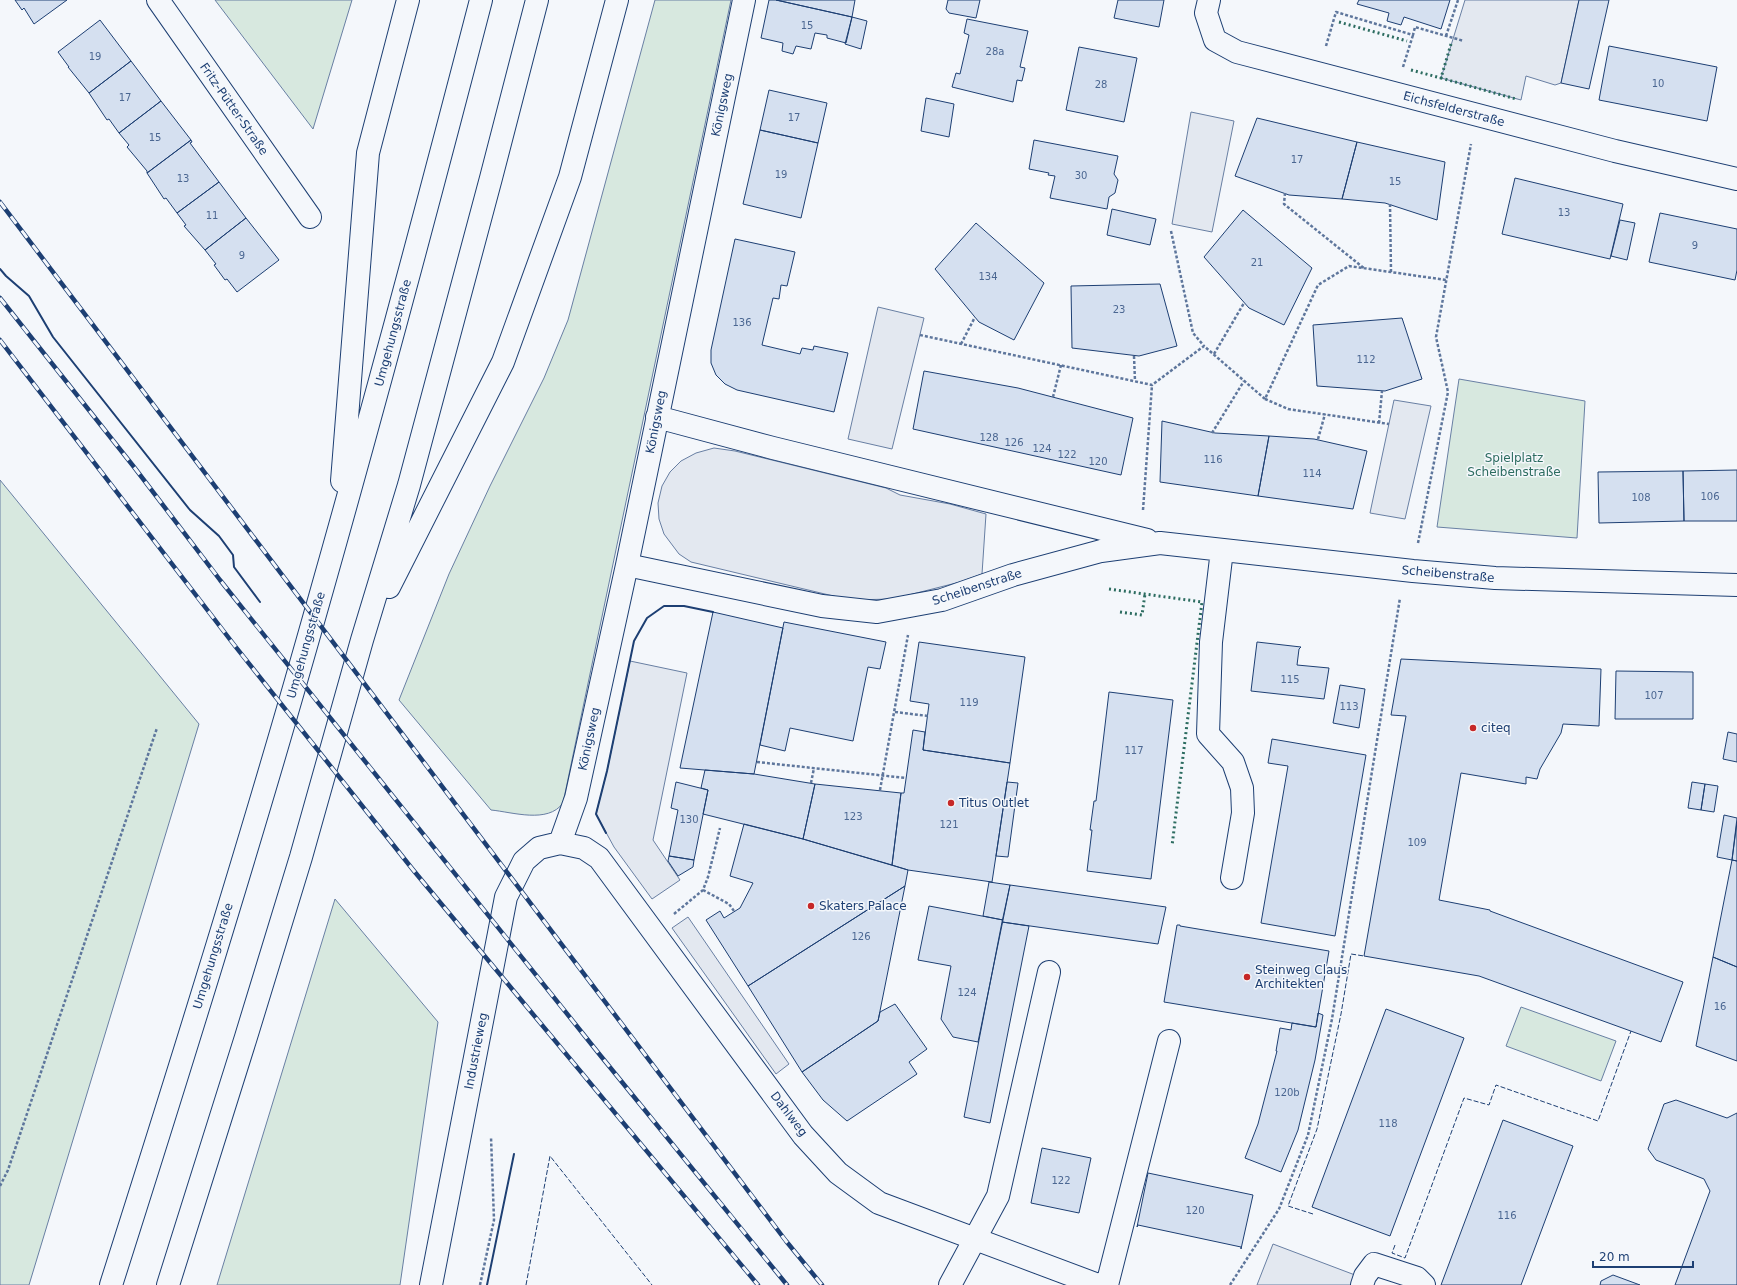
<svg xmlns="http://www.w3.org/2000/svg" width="1737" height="1285" font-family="'DejaVu Sans',sans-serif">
  <rect width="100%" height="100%" fill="#f4f7fb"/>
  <path fill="#d7e8df" stroke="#687fa3" d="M215 0H352L313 129Z
    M655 0H731L563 803C548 824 512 812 491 810L399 700 449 574 490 486 544 378 568 320Z
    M1459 379 1585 401 1577 538 1437 527Z
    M0 480 199 724 29 1285H0Z
    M335 899 438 1022 400 1285H217Z
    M1521 1007 1616 1041 1601 1081 1506 1046Z"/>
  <path fill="#e3e8f0" stroke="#687fa3" d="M1465 0H1579L1561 83 1555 85 1526 76 1521 100 1441 78Z
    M1191 112 1234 121 1212 232 1172 224Z
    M878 307 924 318 892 449 848 439Z
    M1394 400 1431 406 1405 519 1370 513Z
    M714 448 735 451 886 488 900 495 950 504 986 514 982 574 960 582 893 599 850 600 691 562 679 554 664 534 659 519 658 503 662 486 670 472 681 461 696 453Z
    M630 661 687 673 653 840 680 880 652 899 614 847 596 814 607 771Z
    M688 917 789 1064 776 1074 672 928Z
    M1273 1244 1355 1275 1351 1285H1257Z"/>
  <path fill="#d5e0f0" stroke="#1d3f73" d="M15 0H67L34 24 24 8 22 10Z
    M769 0H776L852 17 846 43 827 38V35L815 33 811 49 796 46 793 54 782 51 783 43 761 38Z
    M776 0H855L852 17Z
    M948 0H980L976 18 949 13 946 9Z
    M1118 0H1164L1159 27 1114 18Z
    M1359 0H1450L1441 29 1404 17 1401 25 1387 21 1389 13 1357 4Z
    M1579 0H1609L1589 89 1561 83Z
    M852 17 867 21 861 49 845 44Z
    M967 19 1028 31 1020 67 1025 68 1022 81 1017 80 1013 102 952 87 956 73 960 74 969 35 964 33Z
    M100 20 131 61 89 93 68 67H69L58 52Z
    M1609 46 1717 67 1707 121 1599 100Z
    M1079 47 1137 58 1124 122 1066 110Z
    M131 61 161 101 119 133 109 119 107 120 89 93Z
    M769 90 827 103 818 143 760 130Z
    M926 98 954 104 949 137 921 131Z
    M161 101 191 140 147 173V171L127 147 129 145 119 133Z
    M1257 118 1357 142 1342 199 1289 195 1235 176Z
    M760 130 818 143 801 218 743 204Z
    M191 140 192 142 190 143 219 182 177 213 166 198 164 199 147 173Z
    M1034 140 1118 156 1114 174 1118 180 1115 193 1109 197 1107 209 1050 198 1055 176 1048 175 1049 173 1029 169Z
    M1357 142 1445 162 1437 220 1385 203 1342 199Z
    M1515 178 1623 204 1610 259 1502 234Z
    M219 182 246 218 205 250 184 226 186 225 177 213Z
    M1112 209 1156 219 1150 245 1107 235Z
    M1243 210 1312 268 1284 325 1249 308 1204 257Z
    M1660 213 1737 229V270L1735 280 1649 262Z
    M246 218 279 260 237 292 227 279 225 280 214 265 216 264 205 250Z
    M1620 220 1635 223 1627 260 1611 256Z
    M976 223 1044 283 1014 340 979 322 935 269Z
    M735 239 795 252 787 286 781 285 779 299 773 298 762 345 800 354 802 348 813 350 814 346 848 353 834 412 737 390 725 384 716 375 711 363V350Z
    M1160 284 1177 346 1139 356 1072 348 1071 286Z
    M1402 318 1422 379 1385 391 1317 386 1313 325Z
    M924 371 1018 388 1133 418 1121 475 913 429Z
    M1162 421 1215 433 1269 436 1258 496 1160 482Z
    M1269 436 1314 439 1367 451 1353 509 1258 496Z
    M1737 470V521H1684L1683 471Z
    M1683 471 1684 521 1599 523 1598 472Z
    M713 612 783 628 754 774 680 768Z
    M784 622 886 642 880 669 868 667 853 741 790 728 785 751 760 745Z
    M919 642 1025 657 1010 763 923 750 929 704 910 701Z
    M1257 642 1301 647 1299 649 1297 665 1329 668 1324 699 1251 691Z
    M1401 659 1601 669 1599 726 1563 724 1561 733 1540 769 1537 779 1526 777V784L1461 773 1439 900 1490 910V911L1683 982 1661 1042 1479 976 1364 956 1406 716 1391 715Z
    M1616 671 1693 672V719H1615Z
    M1340 685 1365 689 1359 728 1333 723Z
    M1109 692 1173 700 1151 879 1087 871 1092 830H1090L1094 801H1096Z
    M913 730 925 732 923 750 1010 763 992 882 908 870 892 865 901 793H904Z
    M1728 732 1737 734V762L1723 759Z
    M1272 739 1366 755 1335 936 1261 923 1288 766 1268 763Z
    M705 770 754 774 815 784 803 839 703 814 708 790 701 788Z
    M676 782 708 790 694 860 669 856 678 810 671 808Z
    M1007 782 1018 783 1008 857 996 856Z
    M1692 782 1705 784 1701 810 1688 808Z
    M815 784 901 793 892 865 803 839Z
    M1705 784 1718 786 1714 812 1701 810Z
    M1724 815 1737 818 1732 860 1717 857Z
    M1737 822V861L1732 860Z
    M744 824 803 839 908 870 905 886 748 986 706 920 720 911 724 918 740 908 753 883 730 876Z
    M669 856 694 860 693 867 678 876 668 861Z
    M1732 860 1737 861V967L1713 957Z
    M989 882 1010 885 1003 920 983 916Z
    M1010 885 1166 907 1158 944 1002 922Z
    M905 886 878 1021 802 1072 748 986Z
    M929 906 1003 920 978 1042 953 1037 941 1019 951 966 918 960Z
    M1002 922 1029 926 990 1123 964 1117Z
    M1177 925H1180V926L1329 951 1316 1027 1164 1002Z
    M1713 957 1737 967V1061L1696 1046Z
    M895 1004 927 1049 909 1062 917 1074 847 1121 823 1100 802 1072 878 1021 880 1012Z
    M1386 1009 1464 1038 1390 1236 1312 1207Z
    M1318 1013 1323 1015 1315 1060 1298 1130 1281 1172 1245 1158 1258 1124 1277 1051H1276L1280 1028 1291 1030 1292 1023 1316 1027Z
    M1676 1100 1727 1118 1737 1113V1285H1675L1710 1191 1704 1179 1656 1160 1648 1149 1664 1104Z
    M1503 1120 1573 1146 1521 1285H1441Z
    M1042 1148 1091 1158 1079 1213 1031 1203Z
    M1148 1173 1253 1195 1241 1249V1247L1138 1225 1137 1227Z
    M1613 1275 1640 1285H1600L1601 1281Z"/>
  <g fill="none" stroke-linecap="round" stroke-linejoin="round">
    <defs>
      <path id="minor" d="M158 0 310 217
        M1209 0 1206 13 1215 40 1237 52 1615 151 1737 179
        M657 417 773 448 1147 540
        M1222 550 1211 642 1208 734 1233 762 1242 788 1243 813 1232 878
        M627 565 822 606 877 612 942 600 1013 575 1101 551 1160 543 1413 571 1495 578 1737 585
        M560 843 576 798 627 565 744 0
        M431 1285 506 897 524 861 539 848 560 843 584 848 599 858 803 1135 838 1173 879 1203 1098 1285
        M950 1285 998 1196 1049 972
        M1107 1285 1169 1041
        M1362 1285 1365 1276 1374 1264 1417 1278 1424 1285"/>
      <path id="highway" d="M342 481 368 153 408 0
        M389 587 503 362 570 177 617 0
        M111 1285C175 1084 238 883 296 681 361 455 422 228 481 0
        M168 1285 246 1037 301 857 362 640 409 485 491 178 537 0"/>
    </defs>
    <use href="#minor" stroke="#1d3f73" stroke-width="24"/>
    <use href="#highway" stroke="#1d3f73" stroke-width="24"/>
    <path stroke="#5e769c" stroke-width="2.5" stroke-dasharray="3 2" stroke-linecap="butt" d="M1446 36 1458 0
      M1326 46 1336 12 1413 35 1415 27 1464 41
      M1403 67 1413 35
      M1285 193 1284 204 1365 269
      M1390 204 1391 272
      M1171 231 1193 333 1204 346
      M920 335 1152 385 1204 346 1265 399 1318 285 1349 266 1446 280
      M961 344 975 317
      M1214 354 1244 303
      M1134 356 1135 381
      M1053 397 1061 365
      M1265 399 1288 409 1389 424
      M1379 423 1382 391
      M1212 433 1244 381
      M1318 439 1325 414
      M1143 510 1152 385
      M1418 543 1448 392 1436 337 1471 144
      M895 712 928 716
      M757 762 906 778
      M811 783 814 768
      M880 790 908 635
      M703 890 729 904 734 911
      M674 914 703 890 708 877 720 828
      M0 1186 8 1170 157 728
      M480 1285 494 1220 491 1137
      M1230 1285 1279 1209 1308 1135 1332 1019 1400 598"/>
    <use href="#minor" stroke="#f4f7fb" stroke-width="22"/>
    <use href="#highway" stroke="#f4f7fb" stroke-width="22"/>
    <defs>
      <path id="rail" d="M0 202 786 1241 822 1285
        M0 298 134 467 220 580 600 1055 787 1285
        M0 340 235 646 414 871 758 1285"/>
    </defs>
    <use href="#rail" stroke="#1d3f73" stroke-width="4.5"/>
    <use href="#rail" stroke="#f4f7fb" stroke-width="3" stroke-dasharray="9" stroke-linecap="butt"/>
    <path stroke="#2c6c60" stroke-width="3" stroke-dasharray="2 3" stroke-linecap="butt" d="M1339 22 1407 41
      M1451 44 1441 78 1516 99
      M1411 70 1441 78
      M1109 589 1202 602 1172 846
      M1120 612 1142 615 1145 594"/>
    <path stroke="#1d3f73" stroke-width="1" stroke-dasharray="5 2" stroke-linecap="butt" d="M1313 1214 1288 1206 1317 1129 1341 1014 1351 954 1364 956
      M1395 1245 1392 1253 1405 1258 1464 1098 1489 1105 1496 1085 1598 1121 1631 1031
      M526 1285 550 1156 652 1285"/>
    <path stroke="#1d3f73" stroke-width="2" d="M0 269 6 276 29 296 53 337 190 510 219 536 233 555 234 567 260 602
      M606 833 596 814 607 771 634 641 647 618 664 606H684L713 612
      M487 1285 514 1154"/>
  </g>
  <g fill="#c62828" stroke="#f4f7fb" stroke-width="1.5">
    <circle cx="1473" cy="728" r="4"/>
    <circle cx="951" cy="803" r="4"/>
    <circle cx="811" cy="906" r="4"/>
    <circle cx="1247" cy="977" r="4"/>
  </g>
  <g text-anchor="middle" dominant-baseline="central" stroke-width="3" stroke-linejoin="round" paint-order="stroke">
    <g font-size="10" fill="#4b6792">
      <text x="807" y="25">15</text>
      <text x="995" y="51">28a</text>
      <text x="95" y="56">19</text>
      <text x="1658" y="83">10</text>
      <text x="1101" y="84">28</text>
      <text x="125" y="97">17</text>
      <text x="794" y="117">17</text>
      <text x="155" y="137">15</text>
      <text x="1297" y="159">17</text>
      <text x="781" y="174">19</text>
      <text x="1081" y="175">30</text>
      <text x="183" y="178">13</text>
      <text x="1395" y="181">15</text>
      <text x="1564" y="212">13</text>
      <text x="212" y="215">11</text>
      <text x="1695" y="245">9</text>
      <text x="242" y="255">9</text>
      <text x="1257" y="262">21</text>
      <text x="988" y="276">134</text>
      <text x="1119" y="309">23</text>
      <text x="742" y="322">136</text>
      <text x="1366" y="359">112</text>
      <text x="989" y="437">128</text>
      <text x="1014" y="442">126</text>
      <text x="1042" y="448">124</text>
      <text x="1067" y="454">122</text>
      <text x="1213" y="459">116</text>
      <text x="1098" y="461">120</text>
      <text x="1312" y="473">114</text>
      <text x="1710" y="496">106</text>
      <text x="1641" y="497">108</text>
      <text x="1290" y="679">115</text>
      <text x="1654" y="695">107</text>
      <text x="969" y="702">119</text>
      <text x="1349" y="706">113</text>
      <text x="1134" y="750">117</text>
      <text x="853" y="816">123</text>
      <text x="689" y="819">130</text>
      <text x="949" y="824">121</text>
      <text x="1417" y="842">109</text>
      <text x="861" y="936">126</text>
      <text x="967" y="992">124</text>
      <text x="1720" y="1006">16</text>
      <text x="1287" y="1092">120b</text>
      <text x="1388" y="1123">118</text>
      <text x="1061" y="1180">122</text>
      <text x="1195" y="1210">120</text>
      <text x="1507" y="1215">116</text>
    </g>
    <g font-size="12" fill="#1d3f73" stroke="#f4f7fb">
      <text transform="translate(722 105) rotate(-78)">Königsweg</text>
      <text transform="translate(234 109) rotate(55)">Fritz-Pütter-Straße</text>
      <text transform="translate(1454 109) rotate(15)">Eichsfelderstraße</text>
      <text transform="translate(393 333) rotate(-75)">Umgehungsstraße</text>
      <text transform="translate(656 422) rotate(-79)">Königsweg</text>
      <text transform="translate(1448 574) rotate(5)">Scheibenstraße</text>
      <text transform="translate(977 587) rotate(-18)">Scheibenstraße</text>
      <text transform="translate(306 645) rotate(-74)">Umgehungsstraße</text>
      <text transform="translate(589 739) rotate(-78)">Königsweg</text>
      <text transform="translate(213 956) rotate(-73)">Umgehungsstraße</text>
      <text transform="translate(476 1051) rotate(-79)">Industrieweg</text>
      <text transform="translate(789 1114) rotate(53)">Dahlweg</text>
    </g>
    <g font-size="12" fill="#2c6c60" stroke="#f4f7fb">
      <text x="1514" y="458">Spielplatz<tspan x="1514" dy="14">Scheibenstraße</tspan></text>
    </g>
    <g font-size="12" fill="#1d3f73" stroke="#f4f7fb" text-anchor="start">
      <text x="1481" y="728">citeq</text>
      <text x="959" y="803">Titus Outlet</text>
      <text x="819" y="906">Skaters Palace</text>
      <text x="1255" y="970">Steinweg Claus<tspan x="1255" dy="14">Architekten</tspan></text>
    </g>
  </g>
  <path d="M1593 1261v6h100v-6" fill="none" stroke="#1d3f73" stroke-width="2"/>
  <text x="1599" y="1261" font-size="12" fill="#1d3f73" stroke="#f4f7fb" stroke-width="3" paint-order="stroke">20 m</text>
</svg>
